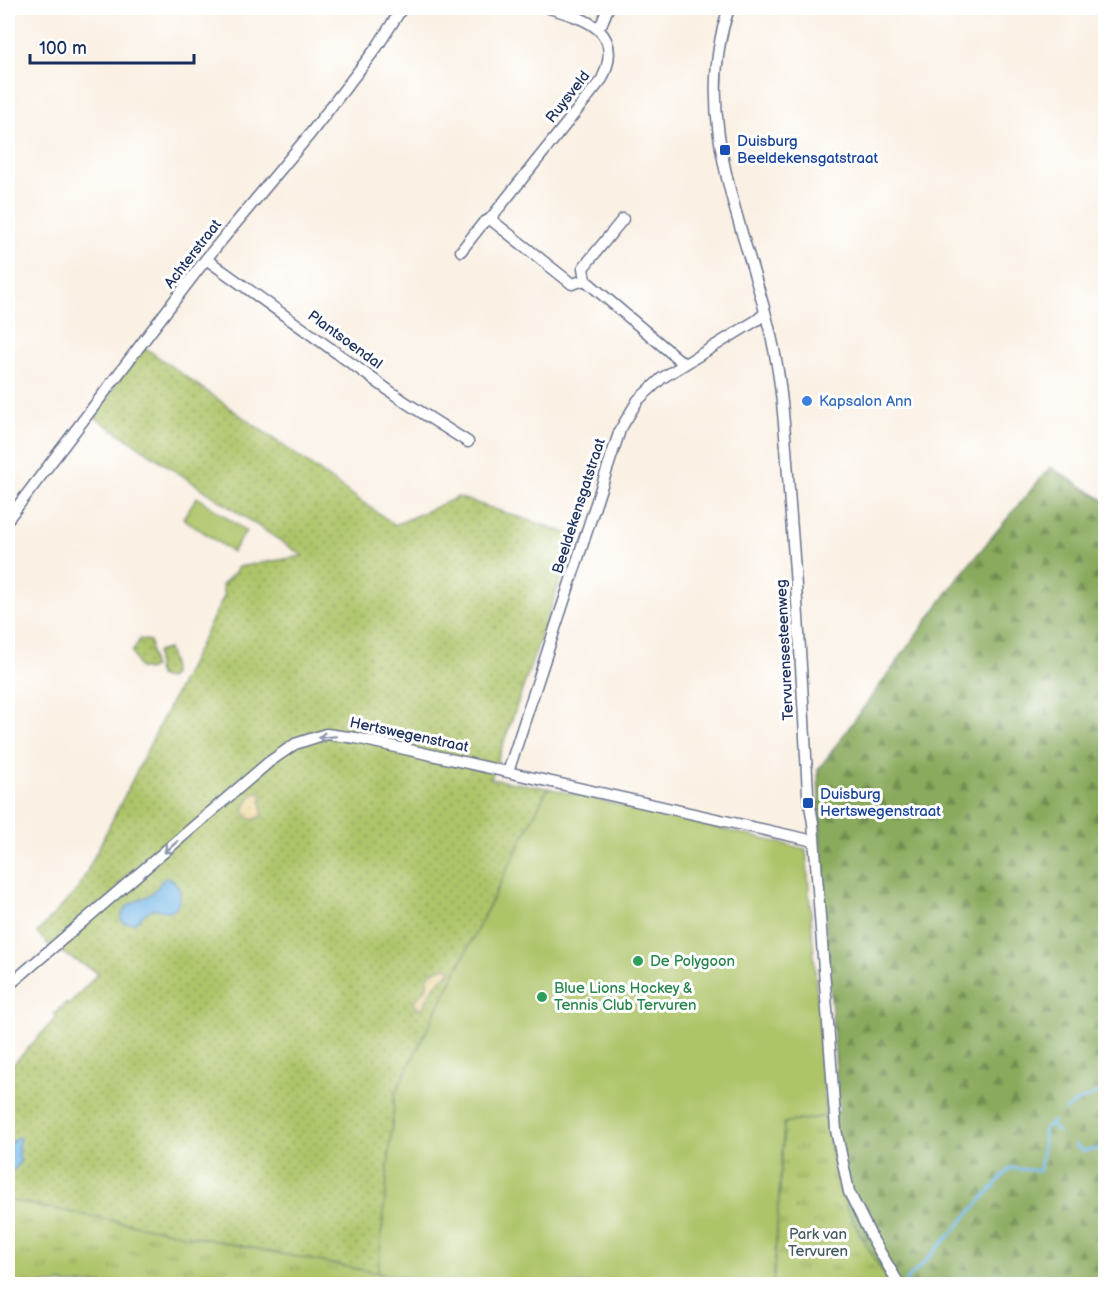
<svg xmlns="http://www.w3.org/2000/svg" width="1113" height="1292" font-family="'Balsamiq Sans',sans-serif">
  <defs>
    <pattern id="grass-dots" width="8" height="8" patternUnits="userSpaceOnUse" patternTransform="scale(1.5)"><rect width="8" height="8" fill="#aec469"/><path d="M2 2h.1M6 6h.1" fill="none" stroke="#8da05a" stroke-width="1.8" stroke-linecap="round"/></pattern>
    <pattern id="forest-firs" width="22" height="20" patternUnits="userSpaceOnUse" patternTransform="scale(1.5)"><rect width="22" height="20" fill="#8aaa5d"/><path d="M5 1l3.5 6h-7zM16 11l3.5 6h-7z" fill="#708b50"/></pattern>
    <pattern id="sand-dots" width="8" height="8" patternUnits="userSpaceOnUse" patternTransform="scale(1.5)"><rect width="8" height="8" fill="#eeda9e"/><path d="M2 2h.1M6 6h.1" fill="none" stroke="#ccbb8a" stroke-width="1.8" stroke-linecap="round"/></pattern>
    <pattern id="park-tufts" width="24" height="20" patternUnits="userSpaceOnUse" patternTransform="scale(1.5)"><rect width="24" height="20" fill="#aec469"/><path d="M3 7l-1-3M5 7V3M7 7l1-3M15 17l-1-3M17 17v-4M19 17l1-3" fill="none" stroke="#8da05a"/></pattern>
  </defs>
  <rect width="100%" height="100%" fill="#fff"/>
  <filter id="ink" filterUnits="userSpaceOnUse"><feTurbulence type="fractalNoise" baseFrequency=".0167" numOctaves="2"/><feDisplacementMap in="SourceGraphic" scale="12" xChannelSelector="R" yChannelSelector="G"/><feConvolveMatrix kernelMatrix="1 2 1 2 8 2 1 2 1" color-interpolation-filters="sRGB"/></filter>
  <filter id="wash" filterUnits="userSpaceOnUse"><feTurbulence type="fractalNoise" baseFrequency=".008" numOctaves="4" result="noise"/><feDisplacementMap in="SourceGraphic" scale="24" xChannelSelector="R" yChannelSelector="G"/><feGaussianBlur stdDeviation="1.35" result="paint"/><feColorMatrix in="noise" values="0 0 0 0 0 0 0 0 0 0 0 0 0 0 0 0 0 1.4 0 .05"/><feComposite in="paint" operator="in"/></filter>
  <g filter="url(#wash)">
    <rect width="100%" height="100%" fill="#faf0e3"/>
    <path fill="url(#grass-dots)" stroke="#647a64" stroke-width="1.5" d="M144 347 395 525 458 497 576 536 491 779 548 788 395 1094 378 1273 8 1200V1070L56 1018 54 1014 66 1003 69 1005 98 973 50 946 37 933 78 889 224 596 222 586C228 577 233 577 238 567L303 556 93 416Z
      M140 639 150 641 153 667 148 670 139 668 132 652Z
      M168 649 172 662 173 675 169 679 160 677 157 670V652Z"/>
    <path fill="url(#forest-firs)" stroke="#526c5e" stroke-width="1.5" d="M1050 467 1105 501V1284H773L784 1123 839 1112 820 844 818 770 958 578Z"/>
    <path fill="url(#sand-dots)" stroke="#84847e" stroke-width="1.5" d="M257 792 263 797 261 801 263 816 253 820 248 818 244 810 251 796Z
      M446 967 451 969V971L436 984 422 1008H416L414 1002 427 987V980L431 972Z"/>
    <path fill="url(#park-tufts)" stroke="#647a64" stroke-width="1.5" d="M826 1116C828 1141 834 1169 841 1194 852 1226 873 1256 890 1284H773L784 1123Z
      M8 1200 378 1273 449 1284H8Z"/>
    <path fill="#aec469" stroke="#647a64" stroke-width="1.5" d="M197 497 246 531 232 552 183 518Z
      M548 788 806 849 826 1116 784 1123 773 1284H449L378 1273 395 1094Z"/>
    <path fill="#6fb5e6" stroke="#4572a2" stroke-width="1.5" d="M165 878C183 879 184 905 172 910 166 913 159 908 153 909 144 911 141 919 134 923H124L121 919C124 900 141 903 153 892 158 888 160 882 165 878Z
      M17 1137 20 1139 18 1145 20 1162 15 1169 8 1172V1146Z"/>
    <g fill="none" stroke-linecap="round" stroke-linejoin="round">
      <path stroke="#6fb5e6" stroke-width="3" d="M1066 1110 1075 1103 1106 1089
        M1049 1124 1058 1132
        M1075 1145 1082 1151 1102 1149 1106 1152
        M906 1281 951 1234 1010 1168 1040 1171 1045 1128 1053 1121"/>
    </g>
  </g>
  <g filter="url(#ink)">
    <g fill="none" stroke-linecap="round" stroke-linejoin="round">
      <defs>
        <path id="minor" d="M549 8C586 19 625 30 602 79L490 219 572 284 585 280 684 364
          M729 8C685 135 762 255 779 378 785 420 787 463 790 505 798 601 803 697 808 794L813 823 836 1130 849 1192 873 1240 899 1284
          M597 28 602 23 608 8
          M461 251 483 223 490 219
          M206 259 405 402 468 442
          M585 280 583 268 623 219
          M8 519 206 259 310 134 377 47 402 8
          M508 772 620 430 638 400 662 378 757 320 765 313
          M8 986 269 762 295 744 326 734 356 738 814 841"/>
      </defs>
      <use href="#minor" stroke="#69738d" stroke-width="13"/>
      <use href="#minor" stroke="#fff" stroke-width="10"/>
    </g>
    <defs><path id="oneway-shaft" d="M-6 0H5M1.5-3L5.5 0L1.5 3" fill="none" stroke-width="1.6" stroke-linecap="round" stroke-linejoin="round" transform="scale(1.5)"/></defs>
    <g stroke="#8d97ae">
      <use href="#oneway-shaft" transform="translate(327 737) rotate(176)"/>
      <use href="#oneway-shaft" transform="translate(171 847) rotate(139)"/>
    </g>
  </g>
  <g fill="#1a4fb4" stroke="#fff" stroke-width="2">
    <rect x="719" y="144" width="12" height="12" rx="3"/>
    <rect x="802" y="797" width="12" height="12" rx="3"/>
  </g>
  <circle fill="#3f7fe0" stroke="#fff" stroke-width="2" cx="807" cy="401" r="6"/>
  <g fill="#2e9e5b" stroke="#fff" stroke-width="2">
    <circle cx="638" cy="961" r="6"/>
    <circle cx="542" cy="997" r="6"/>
  </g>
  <g text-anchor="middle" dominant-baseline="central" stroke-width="6" stroke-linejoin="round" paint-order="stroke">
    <g font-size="15" fill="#1b2f5e" stroke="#fff">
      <text transform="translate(568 97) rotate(-52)">Ruysveld</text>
      <text transform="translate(193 254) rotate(-52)">Achterstraat</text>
      <text transform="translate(345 340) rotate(36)">Plantsoendal</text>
      <text transform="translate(579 506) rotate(-72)">Beeldekensgatstraat</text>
      <text transform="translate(785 650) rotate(-93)">Tervurensesteenweg</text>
      <text transform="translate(409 735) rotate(12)">Hertswegenstraat</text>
    </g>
    <g font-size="15" fill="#164399" stroke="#fff" text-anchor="start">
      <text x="737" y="141">Duisburg<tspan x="737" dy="17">Beeldekensgatstraat</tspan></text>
      <text x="820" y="794">Duisburg<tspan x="820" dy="17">Hertswegenstraat</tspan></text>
    </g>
    <g font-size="15" fill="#366cbe" stroke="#fff" text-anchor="start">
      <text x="819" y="401">Kapsalon Ann</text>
    </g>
    <g font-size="15" fill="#27864d" stroke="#fff" text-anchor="start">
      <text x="650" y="961">De Polygoon</text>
      <text x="554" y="988">Blue Lions Hockey &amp;<tspan x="554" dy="17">Tennis Club Tervuren</tspan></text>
    </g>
    <g font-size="15" fill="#475c61" stroke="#fff">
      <text x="818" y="1234">Park van<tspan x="818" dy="17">Tervuren</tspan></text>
    </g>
  </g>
  <rect width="1113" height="1292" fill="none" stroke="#fff" stroke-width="30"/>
  <path d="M30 54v9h164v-9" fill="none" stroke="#1b2f5e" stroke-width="3"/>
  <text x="39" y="54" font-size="18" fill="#1b2f5e" stroke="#ffffff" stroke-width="4.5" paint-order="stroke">100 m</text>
</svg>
